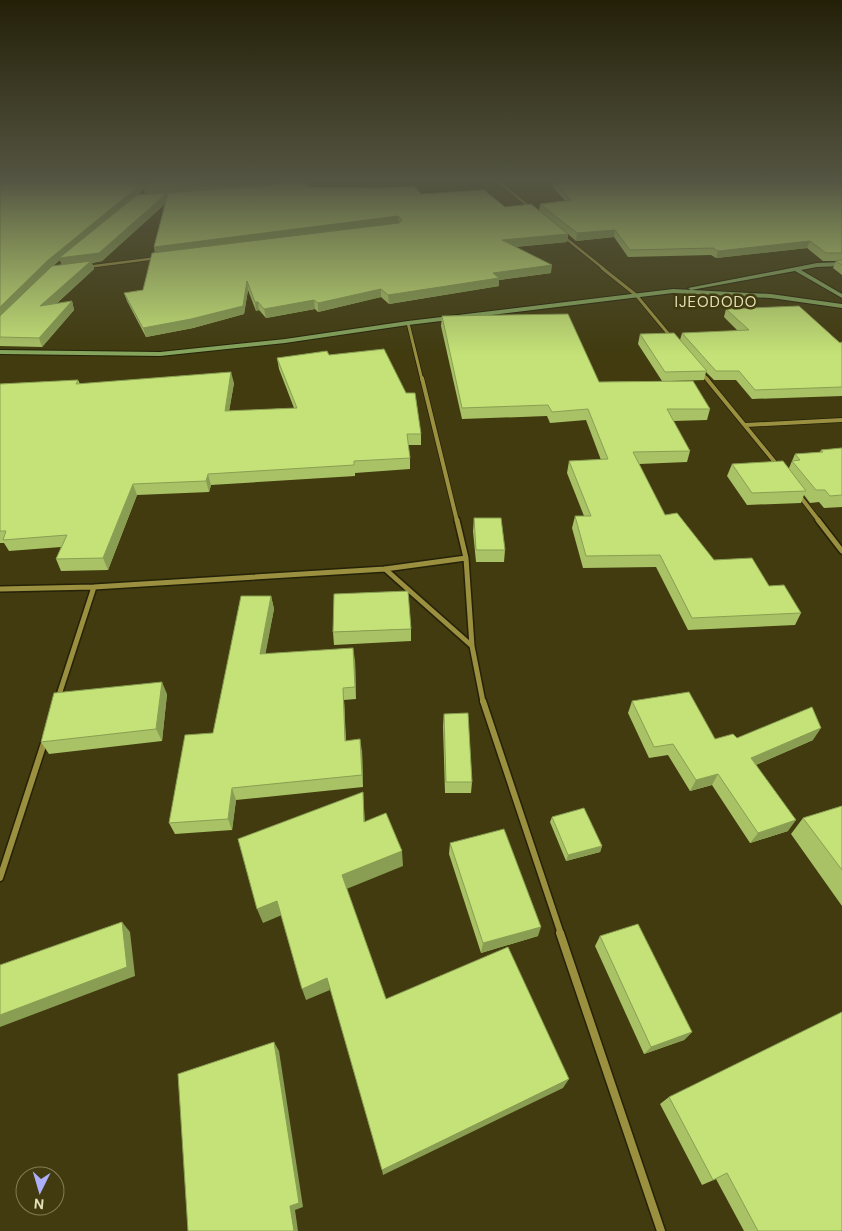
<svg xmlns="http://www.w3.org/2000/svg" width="842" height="1231" font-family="'DM Sans',sans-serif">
  <rect width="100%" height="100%" fill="#413b0f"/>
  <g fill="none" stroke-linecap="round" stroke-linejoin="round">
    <defs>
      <path id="street-far5" d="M499 182 532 209
        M563 236 604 269
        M87 267 157 258"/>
      <path id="street-far4" d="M602 268 636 295 671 337
        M408 323 422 380
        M701 372 708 380"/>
      <path id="street-far3" d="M422 378 457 521
        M706 378 778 466
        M746 425 842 420
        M799 495 819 521"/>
      <path id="street-far2" d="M457 520 466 558 472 646 483 702
        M818 520 842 551
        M385 569 472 646
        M0 589 94 587 385 569 466 558
        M58 698 94 587"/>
      <path id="street-far1" d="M483 701 561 934
        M0 878 45 740"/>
      <path id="street" d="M560 933 661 1231"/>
      <path id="secondary" d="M842 262V266L817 267 801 270 842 294V298L795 271 691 290 688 288 817 263Z
        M673 289 771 294 842 304V308L771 298 673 293 408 325 285 343 160 356 0 354V350L160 352 285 339 408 321Z"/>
    </defs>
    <use href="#street-far5" stroke="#252208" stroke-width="4"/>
    <use href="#street-far4" stroke="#252208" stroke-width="4.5"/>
    <use href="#street-far3" stroke="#252208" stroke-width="5.5"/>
    <use href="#street-far2" stroke="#252208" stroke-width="8"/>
    <use href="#street-far1" stroke="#252208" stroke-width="9"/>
    <use href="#street" stroke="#252208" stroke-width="11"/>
    <use href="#secondary" stroke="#252208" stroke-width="2"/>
    <use href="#street-far5" stroke="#9a903f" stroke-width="2.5"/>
    <use href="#street-far4" stroke="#9a903f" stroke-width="3"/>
    <use href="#street-far3" stroke="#9a903f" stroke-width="4"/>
    <use href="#street-far2" stroke="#9a903f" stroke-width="5"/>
    <use href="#street-far1" stroke="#9a903f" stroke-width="6"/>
    <use href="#street" stroke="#9a903f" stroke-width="8"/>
    <use href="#secondary" fill="#85a55c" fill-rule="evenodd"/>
  </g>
  <path fill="#a9c266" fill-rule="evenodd" d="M0 182H309V187L421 194 505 207 539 211 540 204 565 201 552 186 553 182H842V275L833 268 836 261H823L807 248 716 258 711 255 628 257 614 237 576 241 568 234 567 242 515 247 551 273 499 280V286L389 304 381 297 318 312 315 309 266 318 259 310 256 311 248 290 244 314 193 328 146 337 127 301 124 293 143 290 155 253 154 247 165 204 102 261 92 263 94 269 56 304 72 301 74 310 42 347 0 346ZM144 188 145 194 138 195ZM60 260 62 265 53 266Z
    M726 309 840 343 842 342V396L752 399 736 380H714L706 372 704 380 672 381 710 409 707 420 673 421 690 451 687 462 639 464 665 515 714 560 769 586 801 613 795 625 688 630 656 567 583 568 572 528 575 516H584L567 473 569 461 601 460 586 420 550 423 547 416 462 419 441 326 442 316 599 382 662 381 638 344 640 334 680 340 682 333 738 331 724 317Z
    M329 355 421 434V445H408L410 458V469L355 473V476L211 485 209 492 137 495 108 570 61 571 56 559 61 547 9 551 4 543H0V384L78 380 80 384 234 383 229 411 294 408 279 369 277 358Z
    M842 448V507L824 508 819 502 810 503 804 495 801 503 747 505 727 476 732 464 789 468 795 454 820 452 821 450Z
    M474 518 505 550 504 562H476L473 531Z
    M271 596 274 609 265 654 355 660 356 699 344 700 346 741 362 751 363 787 236 800 232 830 175 834 169 823 213 733Z
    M411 629V641L334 645 333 632Z
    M167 694 162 741 49 754 41 742Z
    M632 701 715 739 813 740 756 765 788 831 750 843 712 785 690 791 668 755 649 758 628 713Z
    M444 714 472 782 471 793H445L443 726Z
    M842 806V906L791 834 803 818Z
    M552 817 602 846 600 852 566 861 550 822Z
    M450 843 538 936 481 953 449 854Z
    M600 936 692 1032 684 1040 644 1054 595 946Z
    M669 1097 842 1231H744L716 1179 702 1185 660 1104Z"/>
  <path fill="#899e53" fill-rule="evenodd" d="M141 182H273L274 186 169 200 102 261 92 263 94 269 44 315 40 306 62 266 60 260 50 269 0 319V307L47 261ZM144 188 145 195 136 197Z
    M398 216 399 224 156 255 154 247Z
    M615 230 614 237 576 241 577 233Z
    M568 234 567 242 502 248V240Z
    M810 241 807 248 716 258 718 251Z
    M552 265 551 273 499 280V286L389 304 388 295 493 273Z
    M247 281 248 290 244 314 193 328 146 337 143 328Z
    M381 289V297L318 312V303Z
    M314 300 315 309 266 318 264 309Z
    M72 301 74 310 42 347 39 338Z
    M255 302H258L259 310 256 311Z
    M231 372 234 383 227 423 225 411Z
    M208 474 211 485 209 492 206 481Z
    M133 484 137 495 108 570 103 558Z
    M271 596 274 609 263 667 260 654Z
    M353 648 355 660 356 699 355 687Z
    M162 682 167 694 162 741 156 729Z
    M343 688 344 700 346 753 345 741Z
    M821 728 813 740 744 770 751 758Z
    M360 739 362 751 363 787 362 775Z
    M718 774 712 785 690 791 696 780Z
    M232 788 236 800 232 830 228 819Z
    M363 792 364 808 366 837 364 822Z
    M796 820 788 831 750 843 758 833Z
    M602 846 600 852 566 861 568 855Z
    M402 851 403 866 344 890 342 875Z
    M277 901 282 915 263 923 257 909Z
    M122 922 130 932 135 976 0 1027V1015Z
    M541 927 538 936 481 953 483 943Z
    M327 978 330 990 306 1000 302 989Z
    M692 1032 684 1040 644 1054 651 1047Z
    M274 1042 279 1051 303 1207 295 1210 298 1231H294L290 1206Z
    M569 1079 563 1088 383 1175 382 1170Z"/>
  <path fill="#c4e277" stroke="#899e53" d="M0 182H141L134 190 47 261 0 307Z
    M149 182H229L144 188Z
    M276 182H309L306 187 380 188 414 186 421 194 484 190 505 207 531 204 568 234 502 240 552 265 493 273 499 278 388 295 381 289 318 303 314 300 264 309 258 302H255L247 281 243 306 191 319 143 328 124 293 143 290 152 253 399 223 402 220 398 216 154 247 168 193 273 185Z
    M555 182H842V253H826L810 241 718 251 713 248 630 250 615 230 577 233 540 204 571 200Z
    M167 193 99 253 59 258 137 195Z
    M842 260V265L836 261Z
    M91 261 40 306 72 301 39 338 0 337V316L52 266Z
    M799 306 840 343 842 342V387L755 390 739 371H716L682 333 749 330 726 309Z
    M568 314 599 382 693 381 710 409H667L690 451 633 452 665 515 677 513 714 560 752 558 769 586 784 585 801 613 692 618 660 555 586 556 575 516H591L569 461 608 459 588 409 552 412 548 405 462 408 442 316Z
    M674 333 707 371 665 372 640 334Z
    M384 349 406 393H415L421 434H407L410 458 354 461V465L208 474 206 481 133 484 103 558 56 559 67 535 3 540 6 531H0V384L78 380 76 384 231 372 225 411 297 408 277 358 327 351 329 355Z
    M842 448V495L830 496 825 490H816L792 461 800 460 795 454 823 452 821 450Z
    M783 461 806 491 752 493 732 464Z
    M474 518H501L505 550H476Z
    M408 591 411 629 333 632 334 594Z
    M241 596H271L260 654 353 648 355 687 343 688 345 741 360 739 362 775 232 788 228 819 169 823 185 735 213 733Z
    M162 682 156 729 41 742 54 693Z
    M689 692 715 739 733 734 737 738 812 707 821 728 751 758 796 820 758 833 718 774 696 780 673 744 654 747 632 701Z
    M468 713 472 782H446L444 714Z
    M363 792 364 822 386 813 402 851 342 875 386 999 508 947 569 1079 382 1170 327 978 302 989 277 901 257 909 238 839Z
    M842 806V870L803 818Z
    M584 808 602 846 568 855 552 817Z
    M504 829 541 927 483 943 450 843Z
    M122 922 127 967 0 1015V965Z
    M638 924 692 1032 651 1047 600 936Z
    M842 1012V1231H758L727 1173 713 1180 669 1097Z
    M274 1042 299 1203 290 1206 294 1231H188L178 1074Z"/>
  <linearGradient id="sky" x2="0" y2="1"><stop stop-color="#242008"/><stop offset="0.51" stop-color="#545542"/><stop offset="1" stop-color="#545542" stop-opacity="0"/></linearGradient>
  <rect width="842" height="355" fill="url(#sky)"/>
  <g text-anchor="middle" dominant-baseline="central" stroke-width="5" stroke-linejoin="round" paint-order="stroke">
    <g font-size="15" letter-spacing="1" fill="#e4e0b8" stroke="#413b0f">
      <text x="716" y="302">IJEODODO</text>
    </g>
  </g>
  <g transform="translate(40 1191) rotate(185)"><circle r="24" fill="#413b0f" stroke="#827d53"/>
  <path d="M0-4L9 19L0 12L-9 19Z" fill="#adaffb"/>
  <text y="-8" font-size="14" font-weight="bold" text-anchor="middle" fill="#e4e0b8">N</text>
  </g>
</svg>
